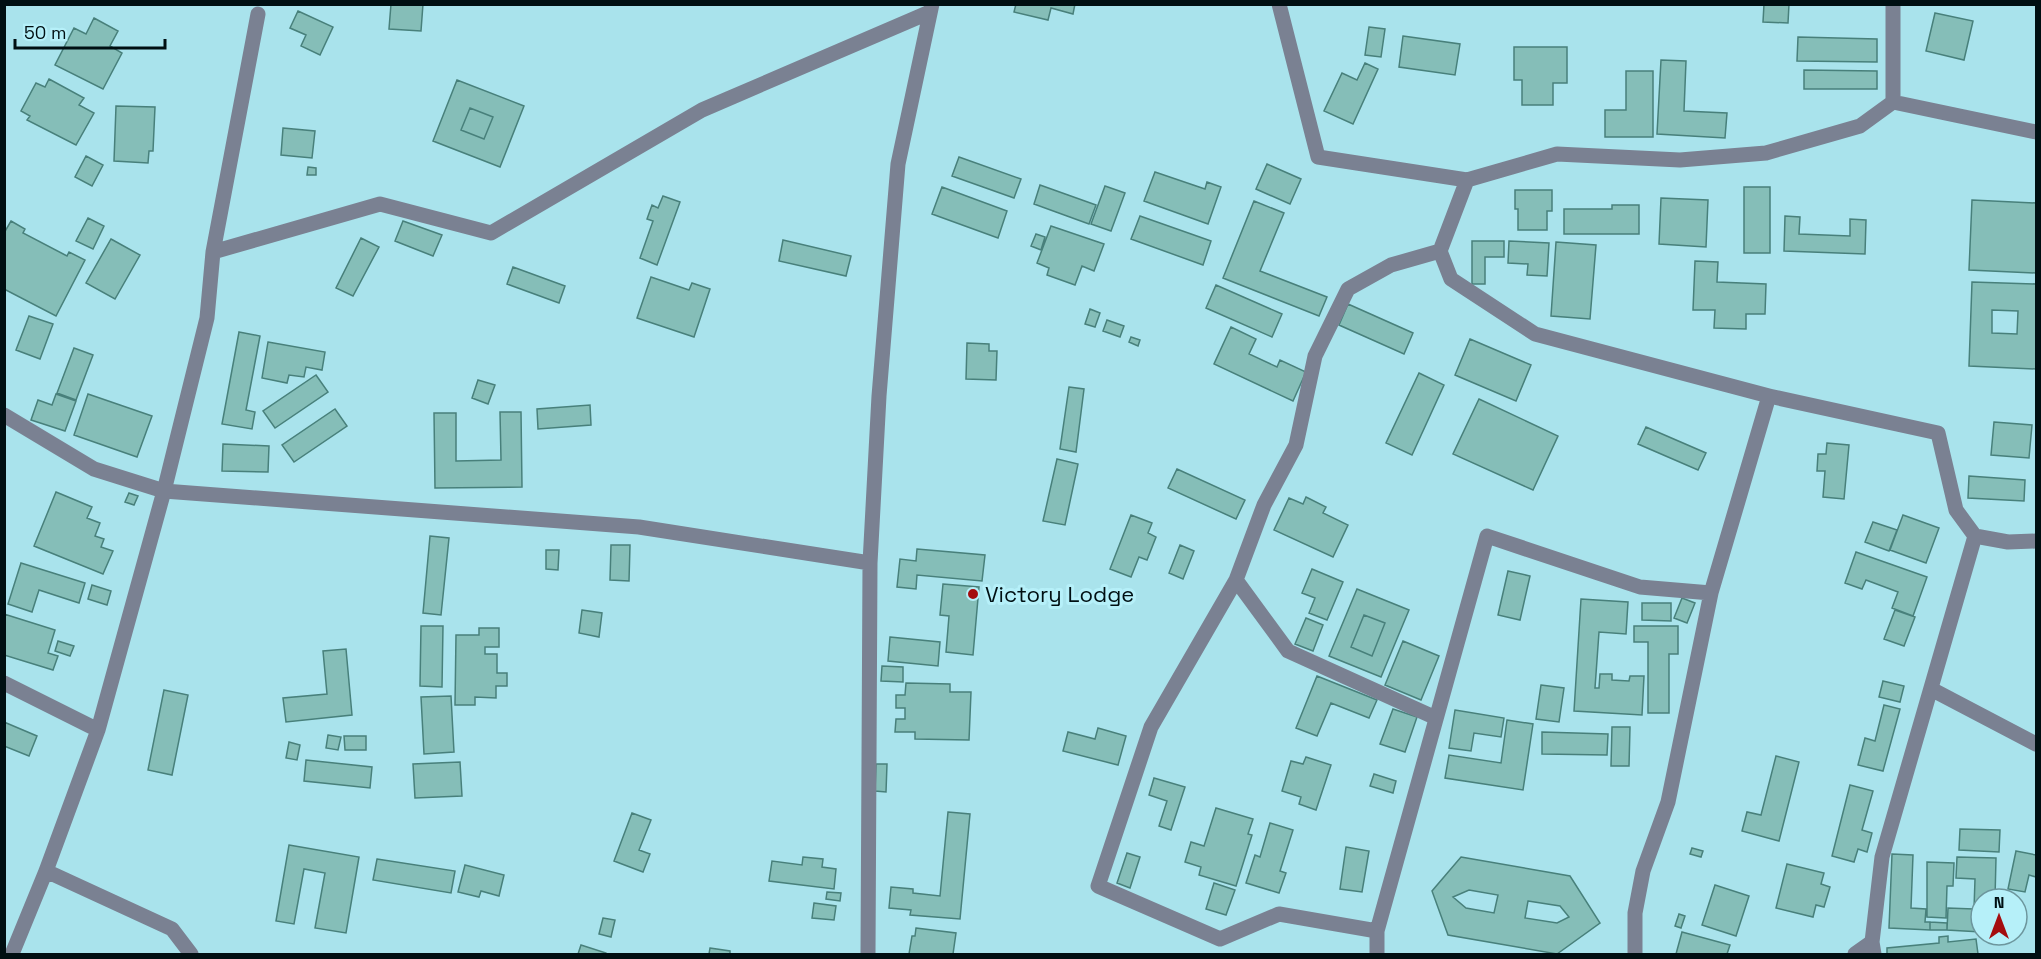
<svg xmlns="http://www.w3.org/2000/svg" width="2041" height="959" font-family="'Space Grotesk',sans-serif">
  <rect width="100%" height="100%" fill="#a9e3ec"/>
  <path fill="#85beb8" stroke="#48807b" stroke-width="1.5" fill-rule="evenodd" d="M391 4H423L421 31 389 29Z
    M1016 4H1075L1073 14 1051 8 1048 20 1014 12Z
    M1764 4H1789L1788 23 1763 22Z
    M298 11 333 27 320 55 301 46 306 35 290 28Z
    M1935 13 1973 21 1964 60 1926 51Z
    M94 18 118 31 110 46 122 53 103 89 55 65 74 28 86 34Z
    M1369 27 1385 29 1381 57 1365 55Z
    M1403 36 1460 44 1455 75 1399 67Z
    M1798 37 1877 39V62L1797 61Z
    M1514 47H1567V83H1553V105H1522V80H1514Z
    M1661 60 1686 61 1684 111 1727 113 1725 138 1657 134Z
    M1365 63 1378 69 1353 124 1324 111 1342 73 1357 80Z
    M1804 70 1877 71V89H1804Z
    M1626 71H1653V137H1605V110H1626Z
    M49 79 84 98 79 105 94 113 76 145 27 120 30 116 21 111 36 83 45 87Z
    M457 80 524 106 500 167 433 141ZM470 108 493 117 484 139 461 130Z
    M116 106 155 107 153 151H149L148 163 114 161Z
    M470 108 493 117 484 139 461 130Z
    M283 128 315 131 312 158 281 155Z
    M86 156 103 165 92 186 75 177Z
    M959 157 1021 179 1014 198 952 176Z
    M1267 164 1301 179 1290 204 1256 189Z
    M308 167 316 168V175H307Z
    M1155 172 1205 189 1207 182 1221 187 1208 224 1144 201Z
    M1040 185 1096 205 1089 224 1034 204Z
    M1105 186 1125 193 1111 231 1091 224Z
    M942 187 1007 211 998 238 932 214Z
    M1744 187H1770V253H1744Z
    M1515 190H1552V211H1547V230H1518V209H1515Z
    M663 196 680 202 657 265 640 258 653 221 647 219 652 205 658 208Z
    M1661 198 1708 200 1706 247 1659 244Z
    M1972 200 2036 203V273L1969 270Z
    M1254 201 1284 213 1260 271 1327 297 1319 316 1223 278Z
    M1612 205H1639V234H1564V209H1612Z
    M1140 216 1211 241 1203 265 1131 239Z
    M1785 216 1800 217 1799 234 1850 236V219L1866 220 1865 254 1784 251Z
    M88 218 104 226 93 249 76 241Z
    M11 221 25 229 23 233 67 256 69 252 85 260 56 316 4 289V233Z
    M403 221 442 235 433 256 395 241Z
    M1051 226 1104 244 1094 271 1082 266 1075 285 1047 275 1049 268 1037 263Z
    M1036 234 1045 237 1041 250 1031 246Z
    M361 238 379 247 353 296 336 288Z
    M111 239 140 255 115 299 86 283Z
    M783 240 851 256 846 276 779 261Z
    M1472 241H1504V257H1485V284H1472Z
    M1509 241 1549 243 1547 276 1527 275 1528 264 1508 263Z
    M1556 242 1596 245 1590 319 1551 316Z
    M1695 261 1718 262 1717 282 1766 284 1765 314H1746V329L1714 328 1715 310H1693Z
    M513 267 565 286 559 303 507 284Z
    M651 277 689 290 692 283 710 289 694 337 637 318Z
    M1972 282 2036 284V369L1969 366ZM1992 310 2018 311 2017 334 1992 333Z
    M1216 285 1282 314 1272 337 1206 308Z
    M1348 304 1413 333 1404 354 1339 325Z
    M1090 309 1100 313 1095 327 1085 324Z
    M29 316 53 324 40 359 16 350Z
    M1107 320 1124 326 1120 337 1103 331Z
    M1231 327 1256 339 1249 354 1277 367 1280 360 1306 372 1293 401 1214 364Z
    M239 332 260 336 246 410 255 412 252 429 222 424Z
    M1131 337 1140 340 1138 346 1129 342Z
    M1470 339 1531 365 1516 401 1455 375Z
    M268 342 325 352 322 370 306 367 304 377 289 375 287 383 262 378Z
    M967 343 989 344V351H997L996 380 966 379Z
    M74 348 93 355 76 400 57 393Z
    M1419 373 1444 385 1412 455 1386 443Z
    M316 375 328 392 275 428 263 411Z
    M478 380 495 385 488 404 472 398Z
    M1069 387 1084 389 1076 452 1060 449Z
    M56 394 76 401 65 431 31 420 38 400 52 405Z
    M88 394 152 416 137 457 74 435Z
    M1479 399 1558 436 1533 490 1453 454Z
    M590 405 591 425 538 429 537 409Z
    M335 409 347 426 294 462 282 445Z
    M500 412H521L522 487 435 488 434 413H456V461L501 460Z
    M1994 422 2032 425 2029 458 1991 455Z
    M1646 427 1706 453 1698 470 1638 444Z
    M1827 443 1849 445 1844 499 1823 497 1825 471H1817L1818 454H1826Z
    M223 444 269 446 268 472 222 471Z
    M1057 459 1078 464 1065 525 1043 521Z
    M1177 469 1245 500 1236 519 1168 488Z
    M1969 476 2025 480 2024 501 1968 498Z
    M56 492 92 507 87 518 100 523 95 536 104 539 101 547 113 551 103 574 34 546Z
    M129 493 138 496 134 505 125 502Z
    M1306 497 1326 507 1323 513 1348 525 1333 557 1274 530 1289 498 1303 504Z
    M1131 515 1152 523 1148 533 1156 537 1147 560 1139 557 1131 577 1110 569Z
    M1903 515 1939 528 1926 563 1890 550Z
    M1873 522 1897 530 1889 551 1865 542Z
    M430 536 449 538 441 615 423 613Z
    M611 545H630L629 581 610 580Z
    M1180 545 1194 551 1183 579 1169 573Z
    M917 549 985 555 982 581 917 575 916 589 897 587 900 559 916 561Z
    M546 550H559L558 570 546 569Z
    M1856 552 1927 577 1913 616 1892 608 1898 592 1866 580 1862 589 1845 583Z
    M21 563 85 583 79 603 39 590 32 612 8 604Z
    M1312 569 1343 582 1327 620 1309 613 1315 598 1302 593Z
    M1508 571 1530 576 1520 620 1498 615Z
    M943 584 979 587 973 655 946 652 949 616 940 615Z
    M92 585 111 591 107 605 88 599Z
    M1357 589 1409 610 1381 677 1329 656ZM1364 615 1385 623 1372 656 1351 647Z
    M1682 598 1695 603 1687 623 1674 618Z
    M1581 599 1628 602 1626 634 1599 632 1595 688H1599L1600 674H1612V680L1629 681 1630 676H1644L1642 715 1574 711Z
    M1642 603H1671V621L1642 620Z
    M582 610 602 613 599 637 579 633Z
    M1895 610 1915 617 1904 646 1884 639Z
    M4 614 55 630 48 653 58 656 53 670 4 655Z
    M1364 615 1385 623 1372 656 1351 647Z
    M1306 618 1323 625 1313 651 1295 644Z
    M421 626H443L442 687 420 686Z
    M1634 626H1678V654H1669V713H1648V642H1634Z
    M479 628H499V647H485V654H497V673H507V686H496V698L475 697V705H455L456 635H479Z
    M890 637 940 642 938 666 888 661Z
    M58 641 74 646 70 656 55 651Z
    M1403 641 1439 656 1421 700 1385 685Z
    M346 649 352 715 286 722 283 698 327 694 323 651Z
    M882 666 903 667V682L881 681Z
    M1317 676 1377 700 1369 718 1331 703 1317 736 1296 728Z
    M1883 681 1904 686 1900 702 1879 697Z
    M906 683 950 684V692H971L969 740 915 739V732H895L896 719H905V708H896V695H905Z
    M1541 685 1564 688 1559 722 1536 719Z
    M164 690 188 695 172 775 148 770Z
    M451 696 454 752 424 754 421 697Z
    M1884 705 1900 709 1883 771 1858 765 1865 738 1875 741Z
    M1393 709 1417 717 1405 752 1380 744Z
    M1455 710 1504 718 1501 737 1474 733 1471 751 1449 748Z
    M1507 720 1533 724 1523 790 1445 778 1449 755 1501 763Z
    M4 722 37 736 29 756 4 746Z
    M1612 727H1630L1629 766H1611Z
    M1098 728 1126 736 1118 765 1063 751 1068 732 1095 739Z
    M1542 732 1608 734 1607 755 1542 754Z
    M328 735 341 737 338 750 326 748Z
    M344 736H366V750H345Z
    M289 742 300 745 297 760 286 758Z
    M1776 756 1799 762 1779 841 1742 831 1747 812 1761 815Z
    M1306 757 1331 765 1316 810 1299 804 1301 797 1282 791 1291 761 1303 764Z
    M306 760 372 767 370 788 304 781Z
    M460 762 462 796 415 798 413 764Z
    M876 764H887L886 792 875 791Z
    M1374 774 1396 781 1393 793 1370 786Z
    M1154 778 1185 787 1171 830 1159 826 1167 801 1149 795Z
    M1850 785 1873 791 1862 830 1872 833 1867 852 1858 849 1854 862 1832 856Z
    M1216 808 1253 819 1248 834 1252 835 1236 886 1199 875 1201 867 1185 862 1191 842 1204 846Z
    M948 812 970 814 960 919 910 915 911 910 889 908 891 887 913 889V893L940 896Z
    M632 813 651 820 639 850 650 854 643 872 614 861Z
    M1270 823 1293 830 1280 871 1286 873 1279 893 1246 883 1255 855 1260 857Z
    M1960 829 2000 830 1999 852 1959 850Z
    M289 845 359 857 346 933 315 928 325 873 304 869 294 924 276 921Z
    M1346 847 1369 851 1362 892 1340 889Z
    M1692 848 1703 851 1701 857 1690 854Z
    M2016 851 2036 855V877L2029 875 2025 892 2008 889Z
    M1127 853 1140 857 1130 888 1117 883Z
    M1892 854 1913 855 1911 908 1926 909 1925 922H1930V930L1889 928Z
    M803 857 823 859 822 867 836 869 834 889 769 881 772 861 802 865Z
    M1461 857 1570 876 1600 923 1557 954 1448 935 1432 891ZM1469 890 1498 895 1494 913 1466 908 1453 897ZM1528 901 1560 906 1569 917 1557 923 1525 918Z
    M1957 857 1996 858 1995 899H1981V932L1947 930 1948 908 1974 909 1975 879 1956 878Z
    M377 859 455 871 451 893 373 880Z
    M1927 862 1954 863 1953 886H1947L1946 918 1927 917Z
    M1787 864 1824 873 1821 884 1830 887 1824 907 1816 905 1813 917 1776 908Z
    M465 865 504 875 499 896 481 891 479 897 458 892Z
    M1214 883 1235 890 1226 915 1206 909Z
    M1715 885 1749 896 1736 936 1702 925Z
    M827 892 841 893 840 901 826 899Z
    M814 903 836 906 834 920 812 918Z
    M1679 914 1685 916 1681 928 1675 926Z
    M603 918 615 920 611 937 599 934Z
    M1930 922 1947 923V930H1930Z
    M916 928 956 933 953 954H909L912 936H915Z
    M1682 932 1730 945 1727 954H1676Z
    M1948 936V942L1976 939 1978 954H1887V948L1939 943V937Z
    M581 945 606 953V954H578Z
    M710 948 730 951V954H709Z"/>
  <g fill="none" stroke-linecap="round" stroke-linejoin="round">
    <path stroke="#7a8192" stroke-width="15" d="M1279 4 1318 157 1467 180 1557 154 1680 160 1766 153 1860 126 1893 102 2036 132
      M1893 102V4
      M1440 251 1451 279 1535 334 1769 396 1938 433 1956 510 1975 536 2008 542 2036 541
      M213 252 380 204 491 233 702 110 930 12
      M4 415 94 469 164 491 639 527 870 563
      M1236 580 1151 727 1098 886 1220 939 1279 914 1377 931
      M4 683 98 730
      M1931 689 2036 744
      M1436 718 1288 651 1236 580 1264 505 1296 445 1315 356 1348 289 1391 265 1440 251 1467 180
      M46 871 172 929 191 954
      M12 954 46 871 98 730 164 491 207 318 213 252 258 14
      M868 954 870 563 879 396 898 164 932 4
      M1377 954V931L1487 536 1640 587 1711 593
      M1635 954V913L1643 871 1668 802 1711 593 1769 396
      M1855 954 1872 942
      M1874 954 1872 942 1882 857 1975 536"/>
  </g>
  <circle fill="#a40d0f" stroke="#b6f0f9" stroke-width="2" cx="973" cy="594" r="6"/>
  <g text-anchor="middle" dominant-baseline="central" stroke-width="6" stroke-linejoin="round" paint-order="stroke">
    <g font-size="22" fill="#000f12" stroke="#b6f0f9" text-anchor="start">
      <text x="985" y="594">Victory Lodge</text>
    </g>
  </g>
  <rect width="2041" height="959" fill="none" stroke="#000f12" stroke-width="12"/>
  <g transform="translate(1999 917)"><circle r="28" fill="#b6f0f9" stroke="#6d969d" stroke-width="1.5"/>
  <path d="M0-4.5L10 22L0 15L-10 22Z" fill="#a40d0f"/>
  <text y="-9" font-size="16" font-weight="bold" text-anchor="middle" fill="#000f12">N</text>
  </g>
  <path d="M15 39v9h150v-9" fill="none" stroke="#000f12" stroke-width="3"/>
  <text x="24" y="39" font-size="18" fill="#000f12" stroke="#b6f0f9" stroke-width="4.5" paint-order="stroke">50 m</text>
</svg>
